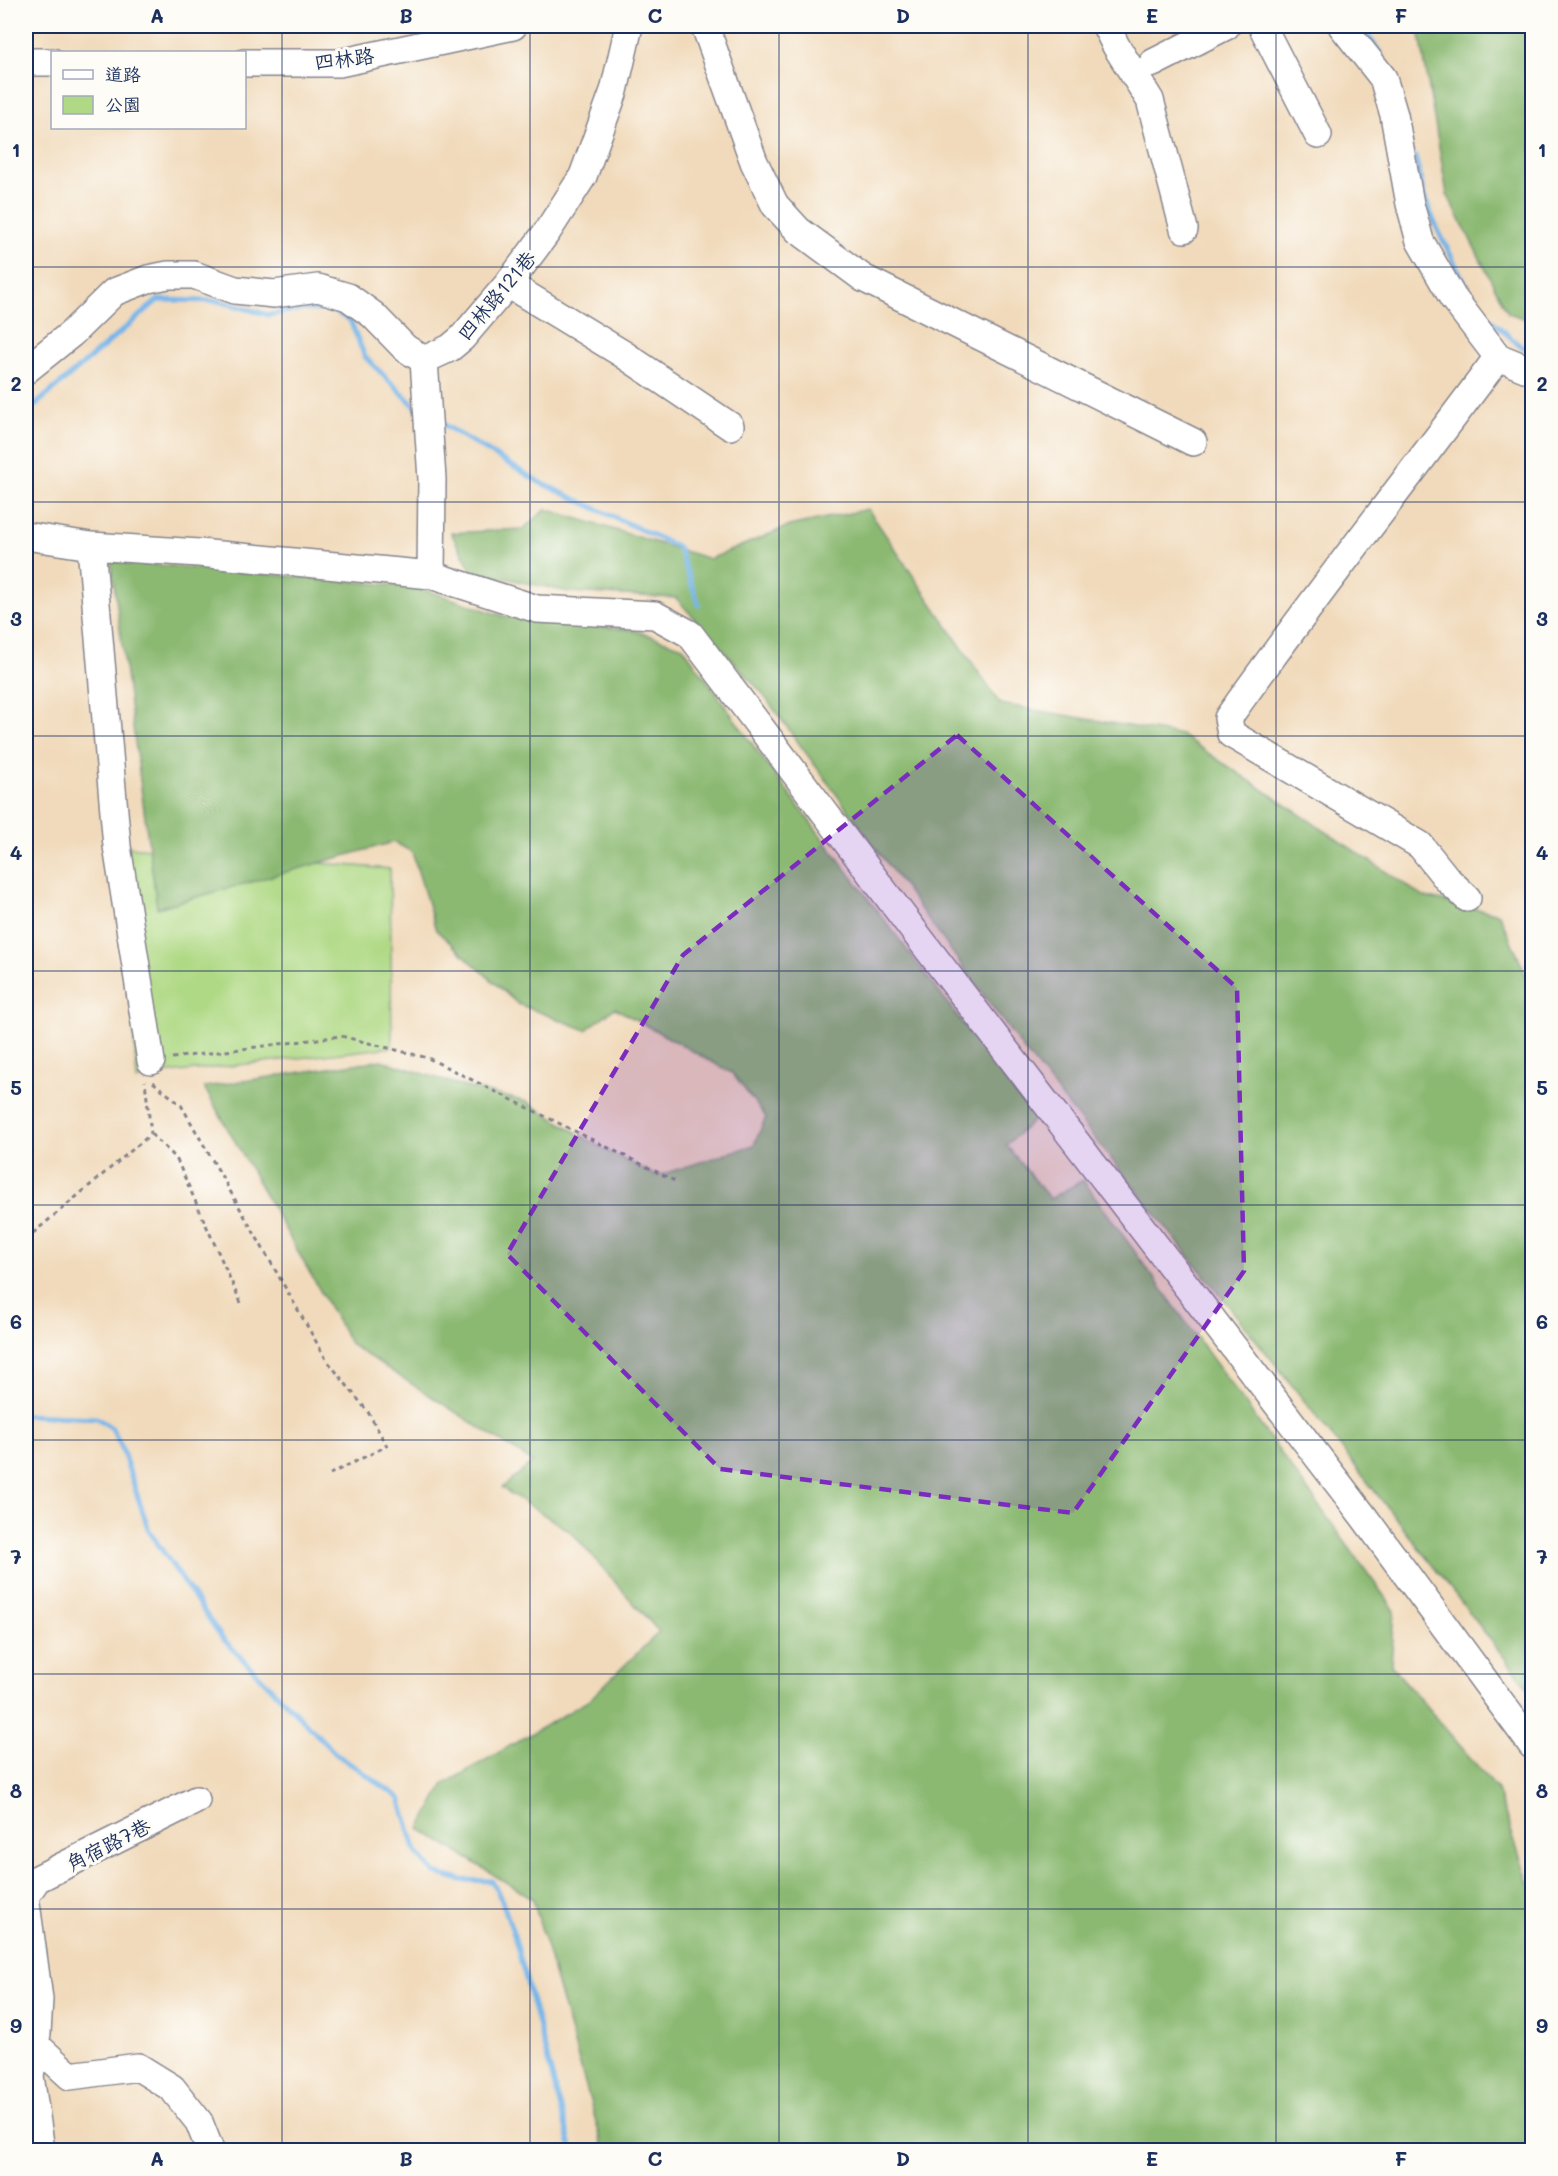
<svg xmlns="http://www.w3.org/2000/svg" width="1558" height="2176" font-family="Mali,'LXGW WenKai TC',sans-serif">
  <rect width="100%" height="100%" fill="#fdfcf7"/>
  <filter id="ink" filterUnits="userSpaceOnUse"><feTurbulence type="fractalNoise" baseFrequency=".0167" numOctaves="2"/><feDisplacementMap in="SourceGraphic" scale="12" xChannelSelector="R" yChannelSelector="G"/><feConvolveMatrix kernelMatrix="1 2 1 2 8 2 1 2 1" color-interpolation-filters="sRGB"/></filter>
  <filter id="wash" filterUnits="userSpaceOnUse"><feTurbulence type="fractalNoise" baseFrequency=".008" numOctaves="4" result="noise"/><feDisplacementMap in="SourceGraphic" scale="24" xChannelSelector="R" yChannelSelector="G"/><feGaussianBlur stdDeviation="1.35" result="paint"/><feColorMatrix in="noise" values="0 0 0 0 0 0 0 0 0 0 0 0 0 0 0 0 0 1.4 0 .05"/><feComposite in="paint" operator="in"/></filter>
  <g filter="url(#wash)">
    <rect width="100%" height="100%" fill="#f1dabb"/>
    <path fill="#afd984" stroke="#658471" stroke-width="1.5" d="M117 846 390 869 392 1047 145 1076 137 1081 129 964Z"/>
    <path fill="#8bb972" stroke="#537468" stroke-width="1.5" d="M1416 26H1532V321L1508 313 1447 194 1419 29Z
      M546 509 710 559 789 526 868 509 1000 704 1181 735 1424 897 1499 914 1532 988V1693L1284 1375 1024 1050 762 693 676 598 569 592 472 571 451 533 523 529Z
      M111 561 417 587 503 616 633 630 683 647 768 766 1035 1119 1006 1145 1050 1199 1083 1180 1395 1611 1391 1665 1496 1788 1532 1892V2150H604L533 1899 420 1829 444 1784 588 1701 659 1632 571 1532 502 1488 533 1462 351 1345 204 1087 381 1060 462 1086 527 1102 603 1149 657 1176 754 1145 766 1117 732 1073 615 1008 586 1030 518 1004 436 930 412 852 394 842 157 908Z"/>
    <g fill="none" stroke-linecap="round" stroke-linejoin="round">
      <path stroke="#75b5e9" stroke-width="5" d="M1361 26 1381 54
        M1415 156 1424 196 1435 224 1477 307 1519 345 1532 351
        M26 413 158 300 218 301 269 315 302 309 331 310 350 320 365 357 418 409
        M436 420 539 482 678 547 699 605
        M26 1415 97 1418 112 1428 121 1446 149 1531 222 1638 336 1754 400 1798 416 1852 435 1873 461 1880 492 1881 502 1901 514 1935 572 2150"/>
    </g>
  </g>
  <g filter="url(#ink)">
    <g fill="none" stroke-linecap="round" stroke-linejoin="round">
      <defs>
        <path id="minor" d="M705 26 754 162 775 205 798 230 863 278 1193 442
          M1106 26 1116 46 1150 100 1184 229
          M1262 26 1318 135
          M1342 26 1383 78 1394 115 1410 204 1420 241 1453 298 1498 357 1532 371
          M26 62H52
          M244 63H339L513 26
          M1153 63 1226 26
          M508 284 623 354 730 426
          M424 360 432 479 431 575
          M26 370 71 334 114 292 148 279 168 275H194L235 290 274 294 318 288 348 297 373 315 405 348 424 360 450 348 462 338 508 284 547 232 583 176 614 91 629 26
          M26 536 91 546 199 553 431 575 537 609 655 615 690 634 914 931 1364 1517 1532 1745
          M91 546 117 846 151 1061
          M1467 898 1448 880 1420 845 1231 734 1228 718C1315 595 1409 478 1498 357
          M26 1895 37 1879 196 1800
          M26 1903 39 1999 37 2033 30 2076 41 2150
          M35 2044 70 2076 138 2067 172 2088 199 2122 210 2150"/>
      </defs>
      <use href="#minor" stroke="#86848c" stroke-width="30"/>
      <path stroke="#86848c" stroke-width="3" stroke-dasharray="4.5 4.5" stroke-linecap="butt" d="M172 1058 341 1036 428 1058 677 1182
        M153 1082 181 1105 326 1359 368 1412 387 1446 330 1474
        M151 1134 176 1158 241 1303
        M26 1239 151 1134 145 1081"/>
      <use href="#minor" stroke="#fff" stroke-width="27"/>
    </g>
  </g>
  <path fill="#7b2cbf" fill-opacity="0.2" stroke="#7b2cbf" stroke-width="4.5" stroke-dasharray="12 8" stroke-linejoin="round" d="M957 735 1237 988 1244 1271 1073 1513 720 1469 507 1254 683 955Z"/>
  <path fill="none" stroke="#1b2f5e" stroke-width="1.5" stroke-opacity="0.55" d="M282 26V2150M530 26V2150M779 26V2150M1028 26V2150M1276 26V2150M26 267H1532M26 502H1532M26 736H1532M26 971H1532M26 1205H1532M26 1440H1532M26 1674H1532M26 1909H1532"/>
  <g text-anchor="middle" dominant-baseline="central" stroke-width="6" stroke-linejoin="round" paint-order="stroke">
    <g font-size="20" fill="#1b2f5e" stroke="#fdfcf7">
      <text transform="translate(344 58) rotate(-7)">四林路</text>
      <text transform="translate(496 295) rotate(-50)">四林路121巷</text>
      <text transform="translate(108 1844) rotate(-27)">角宿路7巷</text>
    </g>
  </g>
  <rect width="1558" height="2176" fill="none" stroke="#fdfcf7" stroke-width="66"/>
  <rect x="51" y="51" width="195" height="78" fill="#fdfcf7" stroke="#a3aaba" stroke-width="1.5"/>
  <rect x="63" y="70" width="30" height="9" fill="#ffffff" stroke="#a3aaba" stroke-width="1.5"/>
  <text x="105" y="81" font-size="18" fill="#1b2f5e">道路</text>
  <rect x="63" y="96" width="30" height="18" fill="#afd984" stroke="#a3aaba" stroke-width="1.5"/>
  <text x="105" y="111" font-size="18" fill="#1b2f5e">公園</text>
  <rect x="33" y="33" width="1492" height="2110" fill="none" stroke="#1b2f5e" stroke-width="2"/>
  <g font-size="20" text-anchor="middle" font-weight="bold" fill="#1b2f5e">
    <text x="157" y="23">A</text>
    <text x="406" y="23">B</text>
    <text x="655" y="23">C</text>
    <text x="903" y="23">D</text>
    <text x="1152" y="23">E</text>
    <text x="1401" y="23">F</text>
    <text x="16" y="157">1</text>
    <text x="1542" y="157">1</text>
    <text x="16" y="391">2</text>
    <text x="1542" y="391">2</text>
    <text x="16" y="626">3</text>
    <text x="1542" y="626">3</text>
    <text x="16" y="860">4</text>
    <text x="1542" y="860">4</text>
    <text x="16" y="1095">5</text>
    <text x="1542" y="1095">5</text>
    <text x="16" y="1329">6</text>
    <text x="1542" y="1329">6</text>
    <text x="16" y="1564">7</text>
    <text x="1542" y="1564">7</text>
    <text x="16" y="1798">8</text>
    <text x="1542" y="1798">8</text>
    <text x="16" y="2033">9</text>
    <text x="1542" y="2033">9</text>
    <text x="157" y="2166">A</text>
    <text x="406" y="2166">B</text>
    <text x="655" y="2166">C</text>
    <text x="903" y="2166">D</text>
    <text x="1152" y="2166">E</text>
    <text x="1401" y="2166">F</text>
  </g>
</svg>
